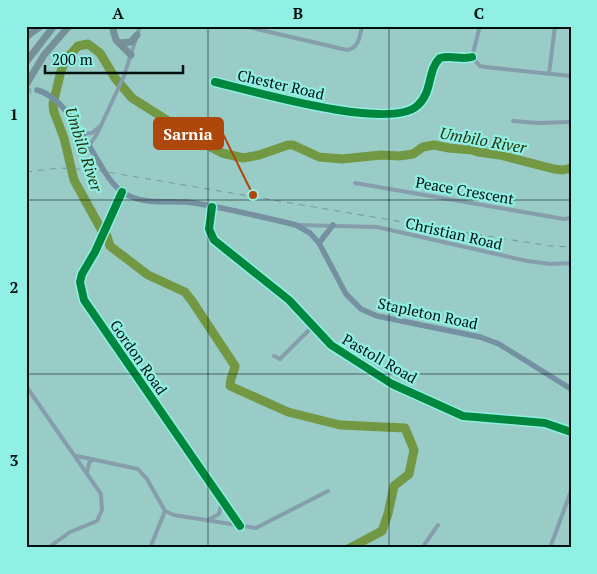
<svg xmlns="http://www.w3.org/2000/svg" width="597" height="574" font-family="'PT Serif',serif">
  <rect width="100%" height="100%" fill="#9accc7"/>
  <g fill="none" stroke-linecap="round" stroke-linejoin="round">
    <path stroke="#729843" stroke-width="9" d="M350 548 382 531 388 514 394 486 409 474 414 450 405 428 340 425 288 412 230 386C230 378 234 373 235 366L192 301 185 292 148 275 110 246 107 236 101 229 74 180 64 138 54 112 53 104 61 71 66 59 78 46 88 44 100 53 115 78 132 98 173 124 188 135 222 153 243 158 259 155 288 145H293L319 157 342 159 381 155 399 156 413 154 423 147 434 145 449 148 472 150 478 152 500 155 554 169 563 170 571 168"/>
    <path stroke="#83b0ab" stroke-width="5.5" stroke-dasharray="5.5 3" stroke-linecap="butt" d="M26 91 37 90"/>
    <path stroke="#869dab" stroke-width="4" d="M244 26 347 50C359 48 360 36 362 26
      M472 57 480 66 485 67 571 76
      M472 57 480 26
      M549 74 555 26
      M215 82C253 91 388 131 417 106 433 93 427 70 440 58 451 55 461 60 472 57
      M513 121 538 123 571 122
      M81 134 92 133 99 127
      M89 146 97 134 124 76 140 26
      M355 183 564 219 571 218
      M122 192 95 252 82 274 80 282 84 300 240 526
      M212 207 209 229 214 240 289 300 331 345 392 384 463 416 545 423 571 432
      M297 225 377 227 527 261 551 264 571 263
      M274 356 280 359 312 327
      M26 386 101 494 102 510 97 521 70 532 48 548
      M77 456 138 469 147 479 165 511 150 548
      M87 472 89 463 93 459
      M165 511 174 515 256 528 328 491
      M208 520 219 514 222 501
      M26 547 27 548
      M422 548 438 525
      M550 548 571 491"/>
    <path stroke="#7490a1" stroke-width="5.5" d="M37 90C65 97 85 140 100 164 106 174 113 186 124 193 146 207 171 199 195 203 229 209 263 217 296 225L310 233 319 243 346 294 361 309 377 316 480 337 499 344 571 389
      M319 243 333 225"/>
    <path stroke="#759099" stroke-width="7" d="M112 26 116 40 131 55
      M26 37 41 26
      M119 43 131 42 137 35
      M26 62 54 26
      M26 85 44 55 69 26"/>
    <path stroke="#779598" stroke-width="1" stroke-dasharray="6 6" stroke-linecap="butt" d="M26 172 60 168 95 170 474 234 551 246 571 247"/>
    <defs>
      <path id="cycleway" d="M215 82C253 91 388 131 417 106 433 93 427 70 440 58 451 55 461 60 472 57
        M122 192 95 252 82 274 80 282 84 300 240 526
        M212 207 209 229 214 240 289 300 331 345 392 384 463 416 545 423 571 432"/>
    </defs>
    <use href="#cycleway" stroke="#91f0e4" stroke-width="11"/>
    <use href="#cycleway" stroke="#00873e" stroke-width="8"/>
  </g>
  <path fill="none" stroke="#00100e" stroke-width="1" stroke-opacity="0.55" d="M208 26V548M389 26V548M26 200H571M26 374H571"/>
  <g text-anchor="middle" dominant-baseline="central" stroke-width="4.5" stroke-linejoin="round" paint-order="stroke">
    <g font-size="15" fill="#00100e" stroke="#91f0e4">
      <text transform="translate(281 84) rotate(13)">Chester Road</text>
      <text transform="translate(465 190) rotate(10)">Peace Crescent</text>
      <text transform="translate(454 233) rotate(13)">Christian Road</text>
      <text transform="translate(428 313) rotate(12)">Stapleton Road</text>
      <text transform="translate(139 357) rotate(55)">Gordon Road</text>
      <text transform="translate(380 358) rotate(30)">Pastoll Road</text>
    </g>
    <g font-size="16" font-style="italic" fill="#263408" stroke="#91f0e4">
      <text transform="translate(483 140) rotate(10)">Umbilo River</text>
      <text transform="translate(84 149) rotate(72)">Umbilo River</text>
    </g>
  </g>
  <path fill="none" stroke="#ae470c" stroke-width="2" d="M253 195L223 134"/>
  <circle fill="#ae470c" stroke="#91f0e4" stroke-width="2" cx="253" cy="195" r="5"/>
  <rect fill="#ae470c" stroke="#ae470c" stroke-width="2" x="154" y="118" width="69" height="31" rx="5"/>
  <g font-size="16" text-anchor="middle" font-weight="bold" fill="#fff">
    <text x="188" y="140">Sarnia</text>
  </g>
  <rect width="597" height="574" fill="none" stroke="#91f0e4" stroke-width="55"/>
  <path d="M45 65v8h138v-8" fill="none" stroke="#00100e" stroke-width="2.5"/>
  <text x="52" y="65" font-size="15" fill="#00100e" stroke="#91f0e4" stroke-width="4" paint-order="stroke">200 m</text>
  <rect x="28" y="28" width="542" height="518" fill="none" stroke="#00100e" stroke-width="2"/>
  <g font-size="16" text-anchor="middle" font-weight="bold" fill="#00100e">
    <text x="118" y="19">A</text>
    <text x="298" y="19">B</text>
    <text x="479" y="19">C</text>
    <text x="14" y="120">1</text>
    <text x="14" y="293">2</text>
    <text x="14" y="466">3</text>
  </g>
</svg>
